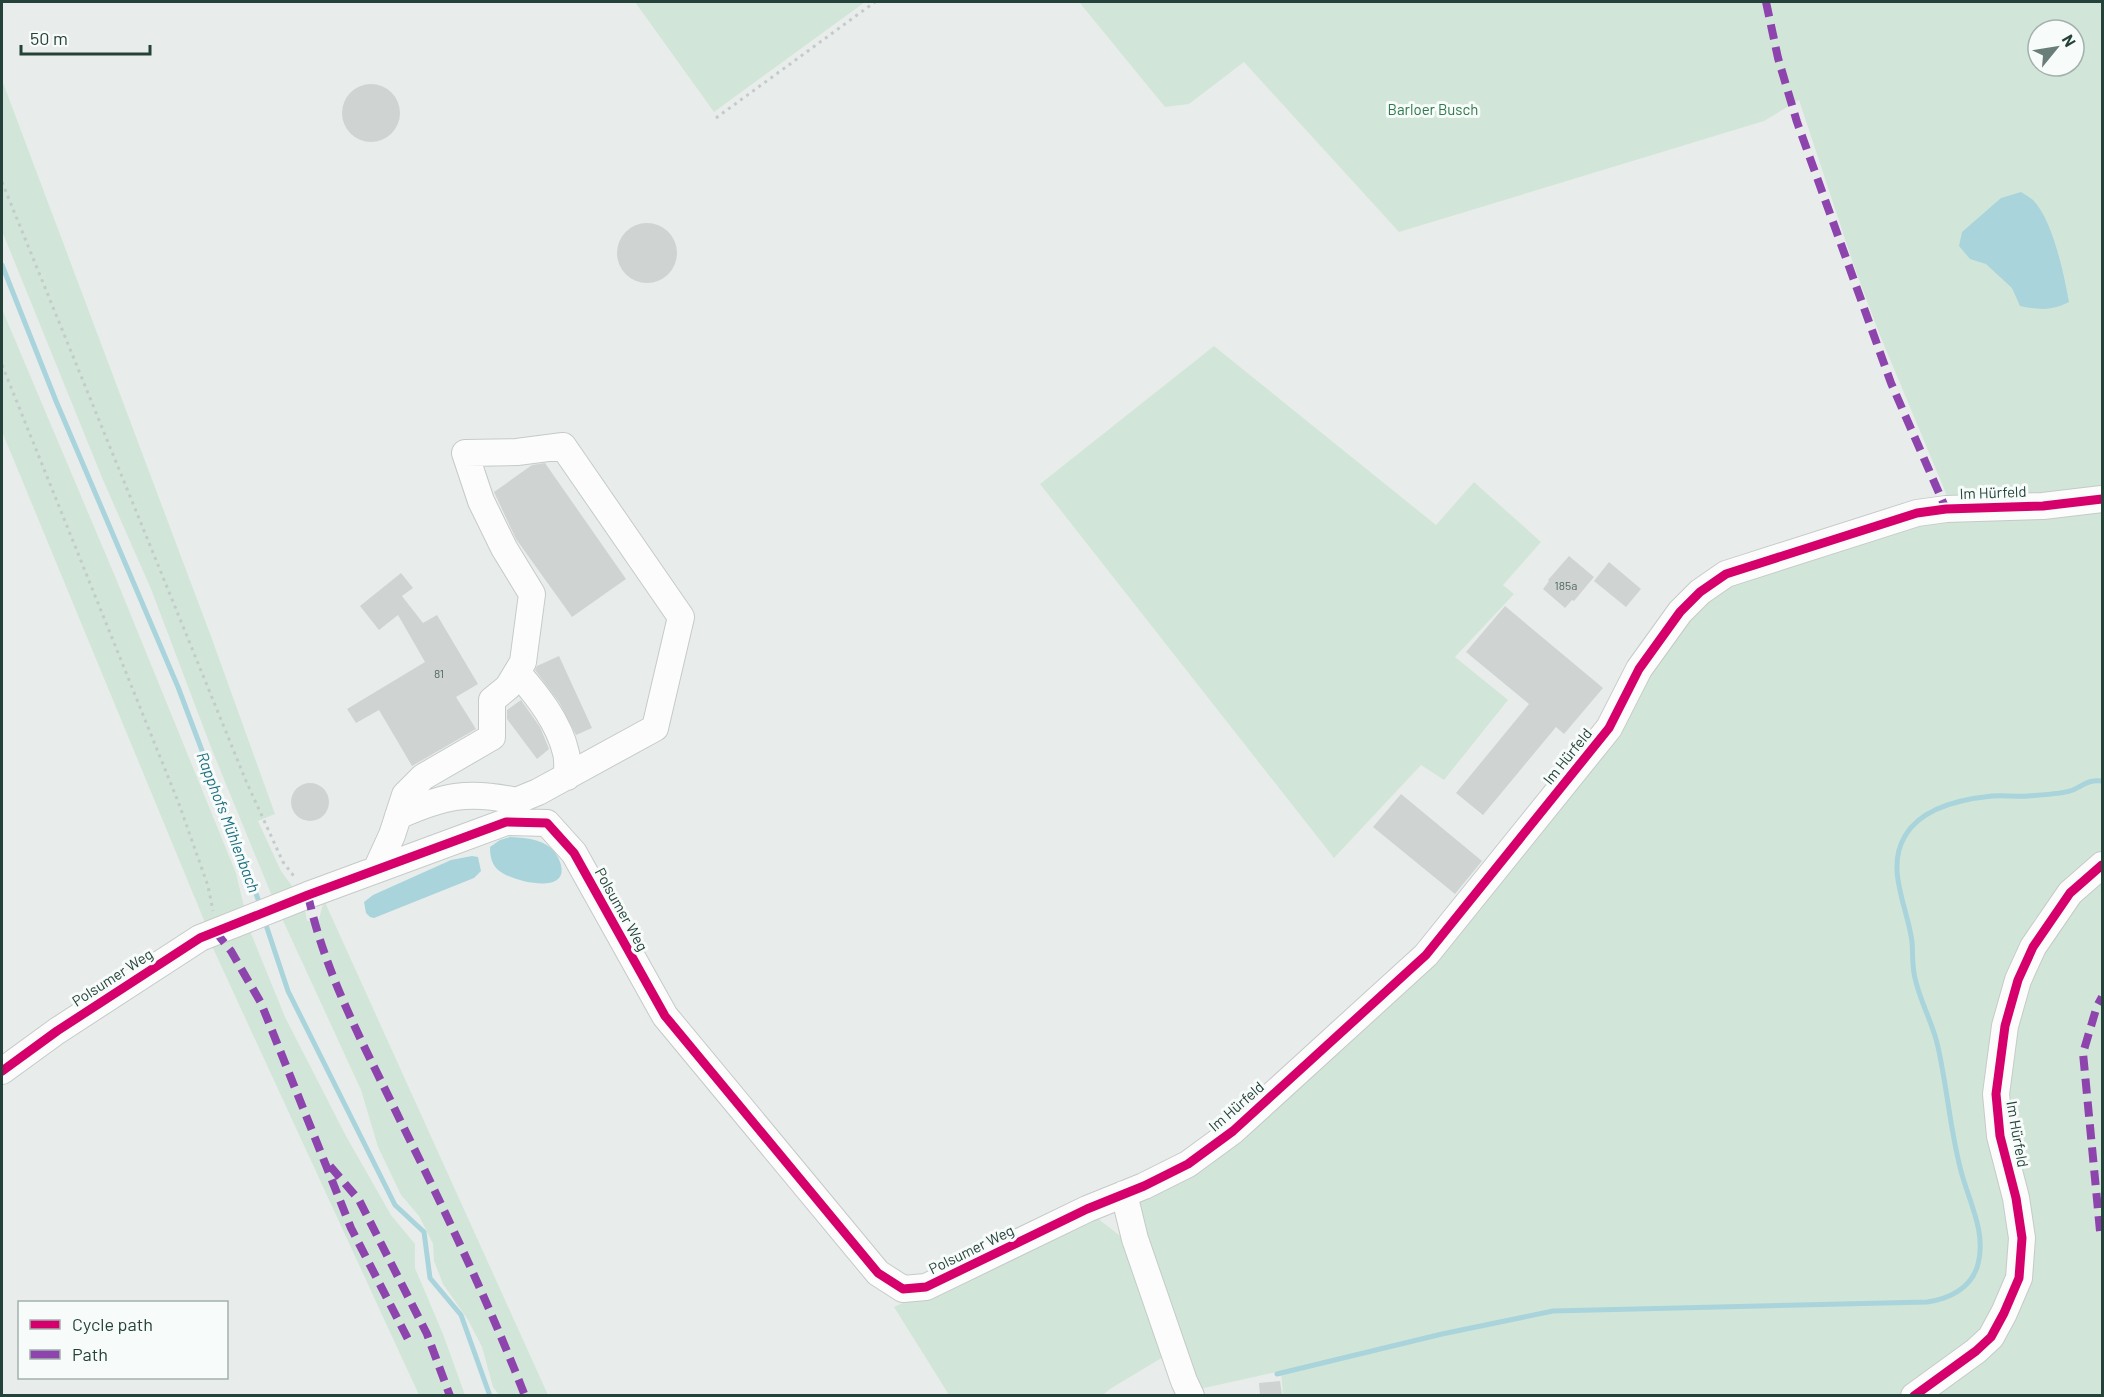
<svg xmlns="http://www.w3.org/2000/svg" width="2104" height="1397" font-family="Barlow,sans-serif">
  <rect width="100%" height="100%" fill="#e8edeb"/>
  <path fill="#d1e6d8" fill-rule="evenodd" d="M635 2H865L714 112Z
    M1079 2H2102V493L1950 503 1879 333 1854 266 1799 100 1764 121 1399 232 1244 62 1189 104 1165 107ZM2038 30H2074V66H2038Z
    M2 80 212 639 275 814 258 821 281 871 297 893 274 901 212 750 151 589 103 480 2 231Z
    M2 309 117 581 236 873 245 911 206 925 3 434H2Z
    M1214 346 1436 525 1474 482 1541 542 1503 585 1514 594 1455 657 1508 700 1444 780 1421 765 1334 858 1040 484Z
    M2102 506V855L2052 901 2034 920 2019 954 2002 1012 2015 1218 2013 1275 1987 1331 1904 1395 1283 1396 1281 1371 1195 1390 1178 1348 1110 1389 1103 1395H949L894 1307 1092 1214 1128 1242 1154 1269 1138 1195 1347 1034 1642 678 1717 584 1914 518Z
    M2102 871V1395L1926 1396 2022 1284 2003 1100 2024 983 2051 929Z
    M324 900 548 1395H499L493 1387 482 1347 468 1320 443 1284 434 1261 433 1244 419 1216 401 1195 378 1147 361 1090 280 914 304 904 307 921 319 919Z
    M248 926 285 1017 346 1136 391 1215 415 1244V1268L443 1334 465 1395H419L212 946Z"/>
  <path fill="#a9d4db" d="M2021 192C2025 195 2030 197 2033 200 2053 220 2064 275 2069 302 2051 311 2040 310 2020 306L2012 288 1986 264 1970 259 1959 246 1962 232 2001 198Z
    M510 837C530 838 553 840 560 862 562 868 563 875 558 879 546 890 507 879 497 869 491 863 490 854 490 847L500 840Z
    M472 856 478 857 481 871 474 878 374 918 370 917 366 913 364 902 373 895 451 860Z"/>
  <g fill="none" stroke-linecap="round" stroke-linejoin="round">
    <path stroke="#a9d4db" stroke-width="5" d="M2 265 56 401 178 687 261 907
      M264 919 288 991 395 1205 424 1232 430 1278 461 1315 490 1396
      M1277 1374 1442 1334 1553 1311 1927 1302C1949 1299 1972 1288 1978 1264 1987 1231 1967 1198 1960 1167 1950 1128 1947 1087 1938 1047 1933 1023 1920 1002 1915 978 1912 967 1913 954 1912 942 1908 908 1885 869 1905 836 1921 808 1962 799 1992 796 2004 795 2016 797 2028 796 2040 795 2063 794 2073 790 2086 784 2087 780 2102 781"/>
  </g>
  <path fill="#cfd4d2" d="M342 113a29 29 0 1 1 58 0a29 29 0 1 1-58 0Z
    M617 253a30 30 0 1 1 60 0a30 30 0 1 1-60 0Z
    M545 463 626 579 572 617 516 539 494 492 532 465Z
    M1569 556 1594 577 1574 601 1572 600 1565 608 1543 589 1549 581 1548 580Z
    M1609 562 1641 589 1626 607 1594 581Z
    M401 573 413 588 402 596 423 623 437 615 478 684 456 697 476 729 412 766 379 710 356 723 347 709 425 662 398 615 379 630 360 606Z
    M1505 606 1603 688 1564 734 1556 727 1483 815 1456 793 1529 704 1466 652Z
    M559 656 592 728 576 735 559 702 535 670 537 666Z
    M521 700 540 727 549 749 537 759 507 719V710Z
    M291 802a19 19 0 1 1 38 0a19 19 0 1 1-38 0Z
    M1401 794 1482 861 1455 894 1373 827Z
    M1280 1381 1282 1395H1260L1259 1383Z"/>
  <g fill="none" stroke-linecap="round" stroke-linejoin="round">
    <defs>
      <path id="minor" d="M517 672C537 695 559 722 566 753 568 760 567 769 567 777
        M398 816C443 796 468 790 516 801
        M376 870 392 835 405 795 423 777 492 737V700L508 687 523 662 532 594 504 548 481 501 465 453 517 452 563 446 681 617 655 728 538 792 516 801 518 822
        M2 1071 57 1031 200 938 308 895 506 822 547 823 574 853 665 1016 878 1273 903 1289 926 1287 1087 1209 1144 1186 1188 1164 1233 1131 1426 955 1609 728 1639 669 1680 612 1700 592 1726 574 1917 513 1946 509 2043 506 2102 499
        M1124 1194 1135 1239 1184 1381 1191 1396
        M1914 1396 1976 1351 1991 1337 2004 1313 2019 1278 2022 1238 2016 1198 2000 1136 1996 1094 2005 1026 2018 980 2033 947 2070 893 2102 865"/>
    </defs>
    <use href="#minor" stroke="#c5cac8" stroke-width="28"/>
    <path stroke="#c3ccca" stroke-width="3" stroke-dasharray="3 4.5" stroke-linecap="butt" d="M716 118 875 2
      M2 182 246 781 283 862 296 879
      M2 365 179 804 208 886 213 911"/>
    <use href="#minor" stroke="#fcfcfc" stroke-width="26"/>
    <path stroke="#8e44ad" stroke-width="8" stroke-dasharray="15 8" stroke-linecap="butt" d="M1766 2 1778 58 1797 122 1891 383 1946 509
      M308 895C325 975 366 1049 401 1122 445 1211 489 1303 525 1396
      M215 931 231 951 261 1003 351 1228 409 1341
      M330 1166 359 1200 427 1334 450 1396
      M2100 1231 2083 1053 2097 1006 2102 997"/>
    <defs>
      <path id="cycleway" d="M2 1071 57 1031 200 938 308 895 506 822 547 823 574 853 665 1016 878 1273 903 1289 926 1287 1087 1209 1144 1186 1188 1164 1233 1131 1426 955 1609 728 1639 669 1680 612 1700 592 1726 574 1917 513 1946 509 2043 506 2102 499
        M1914 1396 1976 1351 1991 1337 2004 1313 2019 1278 2022 1238 2016 1198 2000 1136 1996 1094 2005 1026 2018 980 2033 947 2070 893 2102 865"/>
    </defs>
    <use href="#cycleway" stroke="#f7fbf9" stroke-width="13"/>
    <use href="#cycleway" stroke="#d6006c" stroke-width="9"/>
  </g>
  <g text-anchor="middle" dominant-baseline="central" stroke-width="6" stroke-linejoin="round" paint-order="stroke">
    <g font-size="12" fill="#506761">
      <text x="1566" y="585">185a</text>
      <text x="439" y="673">81</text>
    </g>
    <g font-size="15" fill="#2d7a4b" stroke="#f7fbf9">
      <text x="1433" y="109">Barloer Busch</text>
    </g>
    <g font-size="15" fill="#24423a" stroke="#f7fbf9">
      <text transform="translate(1993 492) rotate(-2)">Im Hürfeld</text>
      <text transform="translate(1567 756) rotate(-51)">Im Hürfeld</text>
      <text transform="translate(622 909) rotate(61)">Polsumer Weg</text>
      <text transform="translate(112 977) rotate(-33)">Polsumer Weg</text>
      <text transform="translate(1236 1106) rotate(-41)">Im Hürfeld</text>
      <text transform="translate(2018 1134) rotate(80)">Im Hürfeld</text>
      <text transform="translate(971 1249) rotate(-26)">Polsumer Weg</text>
    </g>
    <g font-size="16" font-style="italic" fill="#1c6f80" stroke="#f7fbf9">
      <text transform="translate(229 822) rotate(69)">Rapphofs Mühlenbach</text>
    </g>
  </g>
  <rect width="2104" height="1397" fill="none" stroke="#24423a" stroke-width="6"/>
  <rect x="18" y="1301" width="210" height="78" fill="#f7fbf9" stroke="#a3b1ad" stroke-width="1.5"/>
  <rect x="30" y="1320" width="30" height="9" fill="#d6006c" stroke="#a3b1ad" stroke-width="1.5"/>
  <text x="72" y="1331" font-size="18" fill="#24423a">Cycle path</text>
  <rect x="30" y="1350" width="30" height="9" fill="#8e44ad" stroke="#a3b1ad" stroke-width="1.5"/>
  <text x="72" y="1361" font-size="18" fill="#24423a">Path</text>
  <g transform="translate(2056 48) rotate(60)"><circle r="28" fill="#f7fbf9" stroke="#a3b1ad" stroke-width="1.5"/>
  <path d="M0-4.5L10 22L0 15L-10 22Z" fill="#697e78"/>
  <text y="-9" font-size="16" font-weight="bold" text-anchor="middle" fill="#24423a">N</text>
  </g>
  <path d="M21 45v9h129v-9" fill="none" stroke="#24423a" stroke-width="3"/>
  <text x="30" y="45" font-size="18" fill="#24423a" stroke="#f7fbf9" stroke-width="4.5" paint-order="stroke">50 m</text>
</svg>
